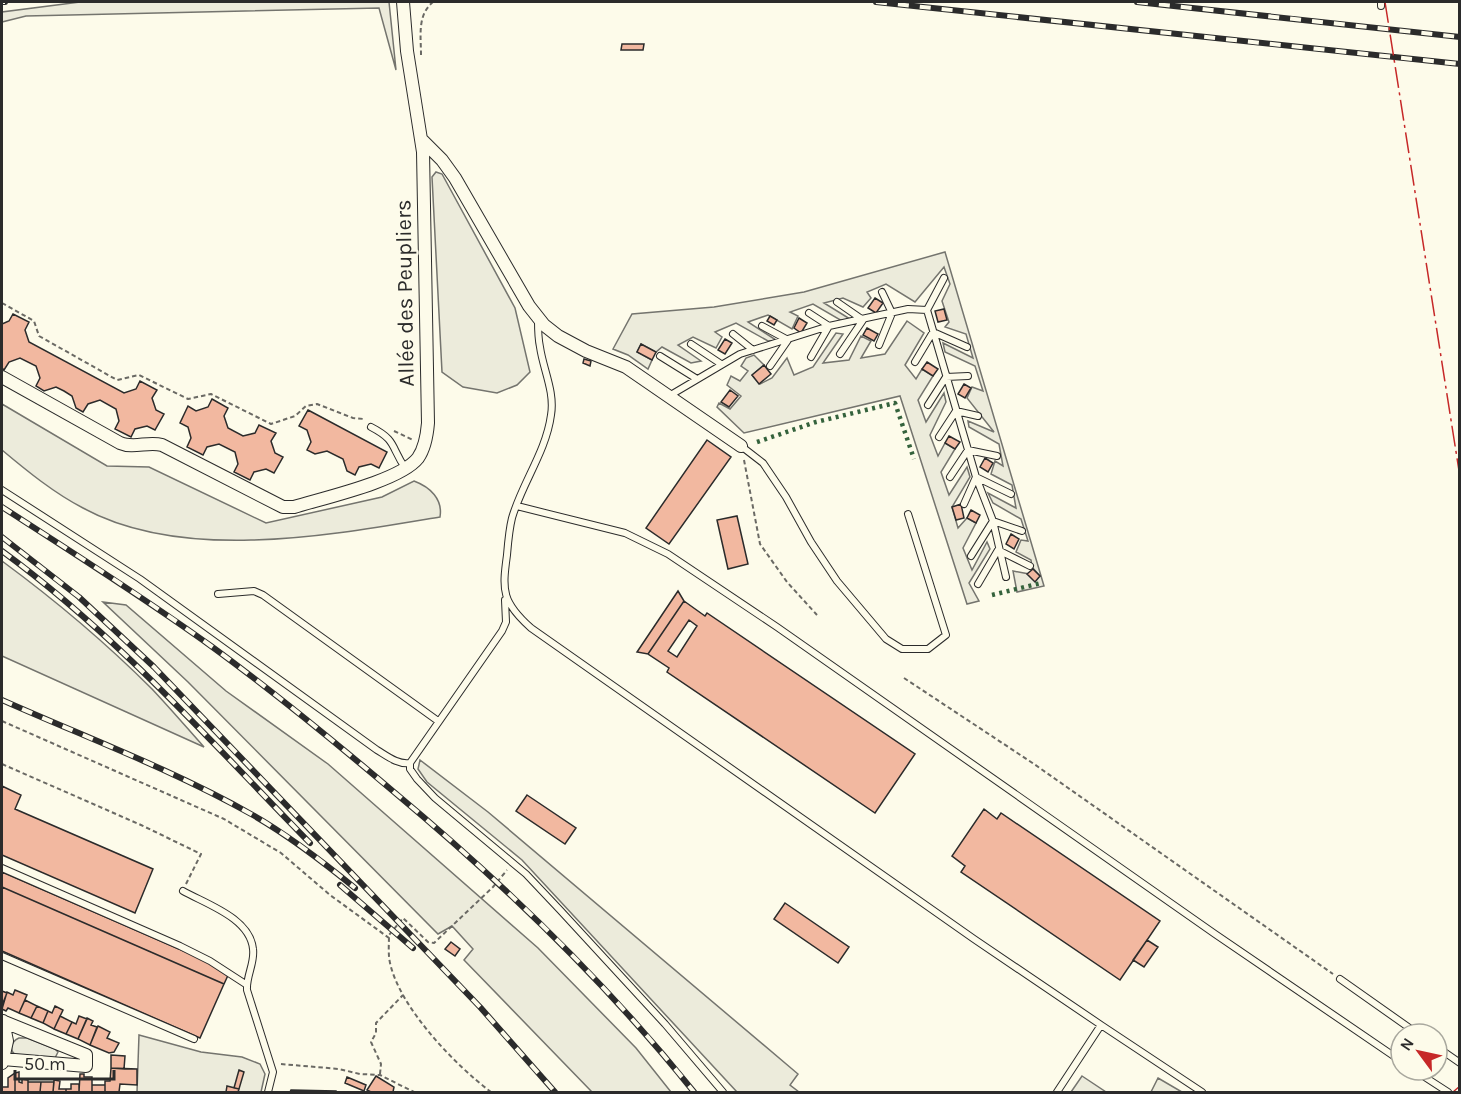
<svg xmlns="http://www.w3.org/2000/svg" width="1461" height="1094" font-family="Karla,sans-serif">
  <rect width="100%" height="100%" fill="#fdfbea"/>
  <path fill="#ecebdb" stroke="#74746e" stroke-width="1.5" d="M80 2H389L396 70 379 8 26 16 2 22V12Z
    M436 172 442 174 515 308 530 372 517 385 497 393 463 387 442 372 432 177Z
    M945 252 1044 586 1017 592 1013 571 1040 576 1032 567 1031 560 1016 552 1021 540 1028 541 1021 519 993 503 988 493 1016 508 1012 485 991 474 995 461 1003 466 999 444 969 427 968 421 994 432 967 398 972 387 983 391 975 366 945 352 943 343 973 358 966 334 945 327 949 322 942 301 950 284 944 267 915 302 886 284 867 292 871 298 863 307 843 298 824 303 850 319 842 321 813 304 790 312 798 316 792 329 768 315 748 322 776 340 768 341 736 323 715 332 722 337 716 348 693 337 678 345 701 361 691 363 662 347 656 352 641 344 637 352 652 360 648 369 628 355 613 349 632 314 714 307 804 292Z
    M907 321 924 333 905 365 916 379 922 369 933 376 918 400 926 422 944 393 946 402 930 435 938 456 945 443 955 449 941 472 949 495 967 467 970 477 952 507 958 528 967 518 976 523 963 548 972 570 987 542 990 549 969 583 979 601 967 604 900 396 744 433 717 407 719 403 730 409 741 396 727 385 731 376 740 381 748 371 741 366 746 358 754 355 764 365 752 375 760 384 772 378 787 358 794 375 813 367 836 333 843 334 823 363 849 360 861 336 871 341 861 358 885 354Z
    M2 404 107 466 149 467 266 523 382 497 414 481C430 487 443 499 440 517 332 535 184 563 83 508 54 493 27 471 2 450Z
    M2 561C55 600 105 642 152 689 170 708 187 728 204 747L2 656Z
    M103 602 126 605 226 691 328 764 538 948 636 1048 671 1092H592L464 960 473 949 452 926 438 934 188 682Z
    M420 760 488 812 798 1074 790 1085 799 1092H737L522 860 427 782 418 769Z
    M139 1035 201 1052 242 1057 260 1064 265 1074 261 1092H137Z
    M19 1038H27L55 1049 58 1052 55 1058 17 1056C9 1051 10 1042 19 1038Z
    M1082 1076 1106 1092H1071Z
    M1158 1078 1182 1092H1151Z"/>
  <path fill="#f2b8a0" stroke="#2b2b2b" stroke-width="1.5" fill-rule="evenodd" d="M622 44H644L643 50H621Z
    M875 298 883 303 876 313 868 308Z
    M944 309 947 320 938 322 935 311Z
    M13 314 29 322 25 330 29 342 124 393 136 389 140 381 157 390 152 398 156 410 164 414 155 430 147 426 135 429 131 437 115 429 119 421 116 409 100 400 88 404 83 412 76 408 72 396 64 391 56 387 44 391 36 386 40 378 36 366 20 358 9 362 4 370 2 368V324L9 321Z
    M770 316 777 320 774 325 767 321Z
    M799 318 807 323 801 333 794 328Z
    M867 328 878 334 874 341 863 335Z
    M725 339 732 343 725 354 718 350Z
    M641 344 656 352 652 360 637 352Z
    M584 359 591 361 590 366 583 363Z
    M927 362 938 369 933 376 922 369Z
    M764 365 771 374 759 384 752 375Z
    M964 384 971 388 965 398 958 394Z
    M730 390 738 396 729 407 721 402Z
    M212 399 228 408 224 416 228 428 243 436 255 433 259 425 276 433 271 441 275 453 283 457 274 473 266 469 254 472 250 480 234 472 238 464 235 452 219 444 207 447 203 455 187 447 191 438 188 427 180 423 188 406 196 411 208 407Z
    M308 410 387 452 379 468 371 464 359 467 355 475 347 471 343 459 327 451 315 454 307 450 311 442 307 430 299 426Z
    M949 436 960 442 955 449 945 443Z
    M707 440 731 457 669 544 646 528Z
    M985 458 993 463 988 472 980 467Z
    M961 504 964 518 956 520 952 507Z
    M971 510 980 515 976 523 967 518Z
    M737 516 748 564 728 569 717 520Z
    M1011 534 1019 539 1014 549 1006 544Z
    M1033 569 1040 576 1035 582 1027 574Z
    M678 591 684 601 648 654 637 652Z
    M684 601 705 616 707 613 915 754 875 813 667 672 669 668 648 654ZM689 620 697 626 677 657 668 651Z
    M2 786 21 795 15 809 153 869 135 913 2 855Z
    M527 795 576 828 565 844 516 811Z
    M984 809 997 819 1001 813 1160 921 1120 980 961 872 965 866 952 856Z
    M2 872 230 971 224 984 2 887Z
    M2 887 224 984 200 1038 2 951Z
    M785 903 849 947 838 963 774 919Z
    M1147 940 1158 947 1144 967 1133 960Z
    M451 942 460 949 455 956 445 949Z
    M15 990 27 995 19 1013 8 1008 6 1011 2 1009 7 992 13 995Z
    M2 991 7 993 2 1005Z
    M25 1000 37 1006 31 1018 19 1013Z
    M37 1006 48 1011 43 1023 31 1018Z
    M55 1006 63 1010 54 1029 43 1023 48 1011 52 1013Z
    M60 1016 72 1022 66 1034 54 1029Z
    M79 1016 87 1019 78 1039 66 1034 72 1022 76 1024Z
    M87 1018 93 1021 91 1025 97 1027 90 1045 78 1039Z
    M98 1026 110 1032 107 1038 119 1043 114 1052 109 1053 90 1045Z
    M111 1055 125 1056 124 1069 111 1068Z
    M111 1068 137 1069V1085L120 1084 119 1092H105V1081H110Z
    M239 1070 244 1072 239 1089 234 1088Z
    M19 1072V1082L22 1083V1079L28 1080V1092H15V1073Z
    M15 1073V1092H2V1087H8V1078Z
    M80 1074H84V1077H92V1092H79Z
    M376 1076 394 1087 393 1092H371L367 1090Z
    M347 1077 366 1085 364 1091 345 1083Z
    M54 1080 60 1081 59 1089H66V1092H53Z
    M28 1082H41L40 1092H28Z
    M41 1082H54L53 1092H40Z
    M71 1084H79V1092H66V1089H71Z
    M92 1085H105V1092H92Z
    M227 1086 239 1089 238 1092H226Z
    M291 1090 336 1091V1092H290Z"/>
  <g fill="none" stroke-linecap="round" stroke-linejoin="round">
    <defs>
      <path id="service" d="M1381 2V6
        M837 302 863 320 840 354
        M927 310 944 278
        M809 313 829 326 811 357
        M538 320C538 329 538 338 540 347 543 369 555 392 551 415 546 452 522 483 512 518 509 530 508 543 507 555 502 591 502 602 531 628L974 939 1101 1025 1057 1092
        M762 326 788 340 770 366
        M733 334 753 350
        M691 344 721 364
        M879 345 892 313 882 292
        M660 356 697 379
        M915 362 933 332 967 347
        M669 396 740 354 829 326 908 309 927 310 976 477 993 521 1006 577
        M928 405 946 377 968 376
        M371 427C398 441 390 447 406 469
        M939 437 956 411 978 416
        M741 446 763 463 786 497 811 542 837 581 886 639 902 649H928L946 635 908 514
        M950 477 968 450 997 456
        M2 490 140 579 377 750C387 756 398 765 410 763L502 631 506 622 505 600
        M964 504 976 477 1011 494
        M517 506 625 533 668 554 777 627 1215 934 1401 1061
        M971 556 993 521 1022 531
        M978 584 998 550 1030 566
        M218 594 254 591 263 595 438 721
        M410 763V769L417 779 435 798 526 874 560 910 665 1024 723 1092
        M2 868 180 946 210 961 247 985
        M183 891C206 904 250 918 253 949 255 963 246 976 247 990L273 1072 268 1092
        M2 956 194 1039
        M1340 979 1418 1034
        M1101 1025 1202 1092
        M1437 1047 1460 1063
        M1414 1070 1448 1092"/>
      <path id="minor" d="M422 140 442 160 455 178 529 306 544 325 558 336 586 351 626 367 741 446
        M2 377 120 443C134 449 148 441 162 445L283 507H294C323 498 400 481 418 458 425 448 427 435 428 423L423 152 407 51 403 2
        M2 1021 86 1055V1066L3 1059 2 1063
        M3 1059 7 1041 3 1021"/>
    </defs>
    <use href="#service" stroke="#2b2b2b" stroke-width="8"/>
    <use href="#minor" stroke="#2b2b2b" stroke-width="14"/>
    <path stroke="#6a6964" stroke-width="2" stroke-dasharray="4.5 3" stroke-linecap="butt" d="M421 55C421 36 417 15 433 2
      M2 303 34 321 39 336 117 380 139 375 188 399 211 394 271 424 295 416 306 406 317 404 353 418 364 419
      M394 431 413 440
      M744 460 760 544 787 582 817 615
      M904 678 1034 764 1333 974
      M2 721 224 819 281 853 330 895 389 938
      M2 764 141 825 201 854 186 884
      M281 1064 339 1069 360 1074 380 1075 414 1092
      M380 1074 381 1064 371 1042 376 1033V1023L403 995
      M491 1092C455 1065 400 1008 390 963 388 954 389 944 389 935L403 918 428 942 434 943 493 887 507 870"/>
    <use href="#service" stroke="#fdfbea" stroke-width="6"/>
    <use href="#minor" stroke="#fdfbea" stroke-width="12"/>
    <defs>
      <path id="rail" d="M2 2H5
        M876 2 1460 64
        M1137 2 1460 37
        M2 507C72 552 143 597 211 646 274 692 335 742 394 792 503 883 605 981 694 1092
        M2 537 79 597 154 667 480 1007 555 1092
        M2 551C117 635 211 742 310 843
        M2 700C85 737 171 769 251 814 288 835 322 861 355 888
        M340 885 413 948"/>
    </defs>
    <use href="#rail" stroke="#2b2b2b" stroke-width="6"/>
    <use href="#rail" stroke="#fdfbea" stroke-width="4" stroke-dasharray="11" stroke-linecap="butt"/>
    <path stroke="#34623c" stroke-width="4.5" stroke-dasharray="3 4.5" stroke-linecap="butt" d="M757 442 816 422 895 403 914 459
      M992 595 1041 583"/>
    <path stroke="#c62828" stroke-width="1.5" stroke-dasharray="21 4.5 3 4.5" stroke-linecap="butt" d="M1385 2 1460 477
      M1453 1092 1460 1086"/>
  </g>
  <g text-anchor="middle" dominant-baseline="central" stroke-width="4.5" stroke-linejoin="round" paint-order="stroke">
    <g font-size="22" fill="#2b2b2b" stroke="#fdfbea">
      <text transform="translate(405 293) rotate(-91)">Allée des Peupliers</text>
    </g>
  </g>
  <rect width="1461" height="1094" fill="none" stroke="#2b2b2b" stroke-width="6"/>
  <g transform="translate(1419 1052) rotate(303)"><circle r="28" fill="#fdfbea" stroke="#a9a89e" stroke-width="1.5"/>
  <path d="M0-4.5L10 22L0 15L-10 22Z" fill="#c62828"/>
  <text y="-9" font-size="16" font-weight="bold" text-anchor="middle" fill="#2b2b2b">N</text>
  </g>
  <path d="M15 1070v9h99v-9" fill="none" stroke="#2b2b2b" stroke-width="3"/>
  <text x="24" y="1070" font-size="18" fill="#2b2b2b" stroke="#fdfbea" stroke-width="4.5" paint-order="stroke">50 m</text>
</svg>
